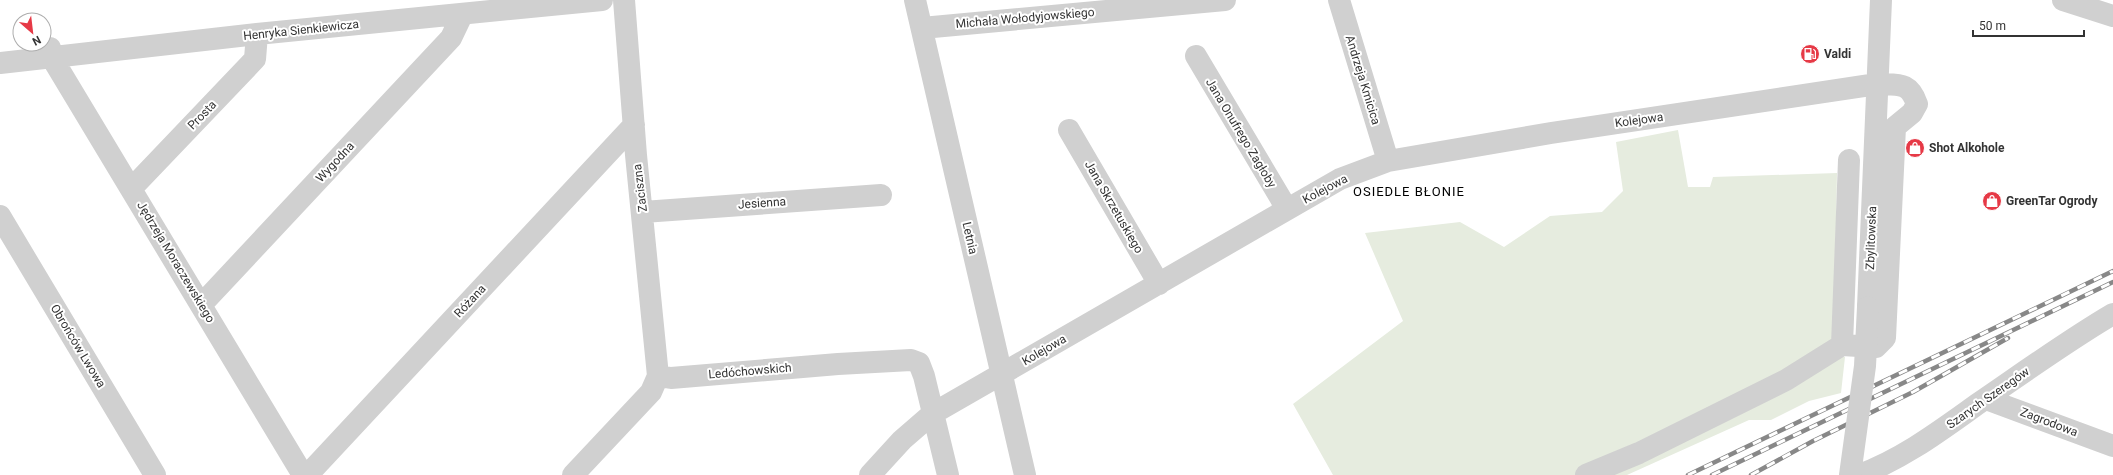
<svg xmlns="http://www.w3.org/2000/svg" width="2113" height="475" font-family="Roboto,sans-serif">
  <rect width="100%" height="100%" fill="#fff"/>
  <path fill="#e6ecdf" d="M1678 130 1688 187H1710L1713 177 1837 173 1834 334 1836 356 1845 357 1841 393 1809 401 1771 420H1749L1627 475H1333L1293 404 1403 321 1365 233 1460 222 1504 247 1550 216 1602 212 1623 191 1616 142Z"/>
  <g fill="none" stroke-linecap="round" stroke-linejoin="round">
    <path stroke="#d0d0d0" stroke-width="22" d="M624 0 636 155 658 376
      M915 0 1025 475
      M1339 0 1388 161
      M2063 0 2113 16
      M922 28 1225 0
      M50 48 52 58 303 475
      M1196 56 1287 209
      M0 63 257 34 602 0
      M1069 130 1159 284
      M131 189 255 59 257 34
      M643 212 881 195
      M0 216 155 475
      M202 304 451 38 462 15
      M1868 307 1881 0
      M1986 399 2113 446
      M305 475 314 468 634 125
      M573 475 651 392 658 376 671 378 838 364 911 360 919 363 924 376 948 475
      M870 475 902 440 932 414 1340 179 1388 161 1551 133 1877 84C1898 85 1909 81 1917 104L1912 113 1895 127 1885 338 1876 347 1842 345 1849 160
      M1586 475 1639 453 1786 380 1842 345
      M1859 475C1903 459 1941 430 1979 403 2023 373 2067 341 2113 314"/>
    <defs>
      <path id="rail" d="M1688 475 2113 271
        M1712 475 2113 282
        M1751 475 1813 441 1913 392 2008 338"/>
    </defs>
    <use href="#rail" stroke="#888" stroke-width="4.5"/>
    <use href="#rail" stroke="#fff" stroke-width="3" stroke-dasharray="9" stroke-linecap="butt"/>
    <path stroke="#d0d0d0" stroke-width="22" d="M1850 475 1865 366 1868 307"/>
  </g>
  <defs>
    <symbol id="fuel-disc" viewBox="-11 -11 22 22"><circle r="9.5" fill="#e63946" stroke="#fff"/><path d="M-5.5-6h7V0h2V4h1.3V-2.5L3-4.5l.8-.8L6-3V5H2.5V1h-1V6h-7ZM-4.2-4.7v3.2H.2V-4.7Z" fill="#fff"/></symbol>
    <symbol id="shop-disc" viewBox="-11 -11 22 22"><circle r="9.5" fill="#e63946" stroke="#fff"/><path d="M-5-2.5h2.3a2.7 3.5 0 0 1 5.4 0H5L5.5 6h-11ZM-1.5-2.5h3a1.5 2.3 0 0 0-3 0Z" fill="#fff"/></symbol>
  </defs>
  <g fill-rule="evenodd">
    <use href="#fuel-disc" x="1799" y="43" width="22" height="22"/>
    <use href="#shop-disc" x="1904" y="137" width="22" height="22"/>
    <use href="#shop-disc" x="1981" y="190" width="22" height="22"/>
  </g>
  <g text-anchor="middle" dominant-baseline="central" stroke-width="4" stroke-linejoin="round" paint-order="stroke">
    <g font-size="12" fill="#333" stroke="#fff">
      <text transform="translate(1025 18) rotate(-5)">Michała Wołodyjowskiego</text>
      <text transform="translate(301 30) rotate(-6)">Henryka Sienkiewicza</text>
      <text transform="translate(1363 80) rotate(73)">Andrzeja Kmicica</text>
      <text transform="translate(202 115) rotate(-46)">Prosta</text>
      <text transform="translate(1639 120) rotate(-8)">Kolejowa</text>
      <text transform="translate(1241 133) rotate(59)">Jana Onufrego Zagłoby</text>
      <text transform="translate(335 162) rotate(-47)">Wygodna</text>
      <text transform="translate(640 188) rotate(-97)">Zaciszna</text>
      <text transform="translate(1325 189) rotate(-28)">Kolejowa</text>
      <text transform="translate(762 203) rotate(-4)">Jesienna</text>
      <text transform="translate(1114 207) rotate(60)">Jana Skrzetuskiego</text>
      <text transform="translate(970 238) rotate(77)">Letnia</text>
      <text transform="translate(1871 238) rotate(-88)">Zbylitowska</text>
      <text transform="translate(176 262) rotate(59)">Jędrzeja Moraczewskiego</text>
      <text transform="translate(470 301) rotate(-47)">Różana</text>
      <text transform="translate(78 346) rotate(59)">Obrońców Lwowa</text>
      <text transform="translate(1044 350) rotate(-30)">Kolejowa</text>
      <text transform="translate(750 371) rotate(-5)">Ledóchowskich</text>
      <text transform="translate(1988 398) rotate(-35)">Szarych Szeregów</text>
      <text transform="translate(2049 422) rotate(21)">Zagrodowa</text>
    </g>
    <g font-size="12" font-weight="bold" fill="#333" stroke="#fff" text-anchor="start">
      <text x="1824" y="54">Valdi</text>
      <text x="1929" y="148">Shot Alkohole</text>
      <text x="2006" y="201">GreenTar Ogrody</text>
    </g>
    <g font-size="13" letter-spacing="1" fill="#000" stroke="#fff">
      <text x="1409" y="191">OSIEDLE BŁONIE</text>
    </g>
  </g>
  <g transform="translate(32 32) rotate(152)"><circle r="19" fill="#ffffff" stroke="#adadad"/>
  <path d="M0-3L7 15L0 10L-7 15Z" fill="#e63946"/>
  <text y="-6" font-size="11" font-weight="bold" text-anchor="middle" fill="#333333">N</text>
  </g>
  <path d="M1973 30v6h111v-6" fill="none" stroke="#333333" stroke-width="2"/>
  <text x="1979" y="30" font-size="12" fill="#333333" stroke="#ffffff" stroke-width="3" paint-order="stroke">50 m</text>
</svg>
